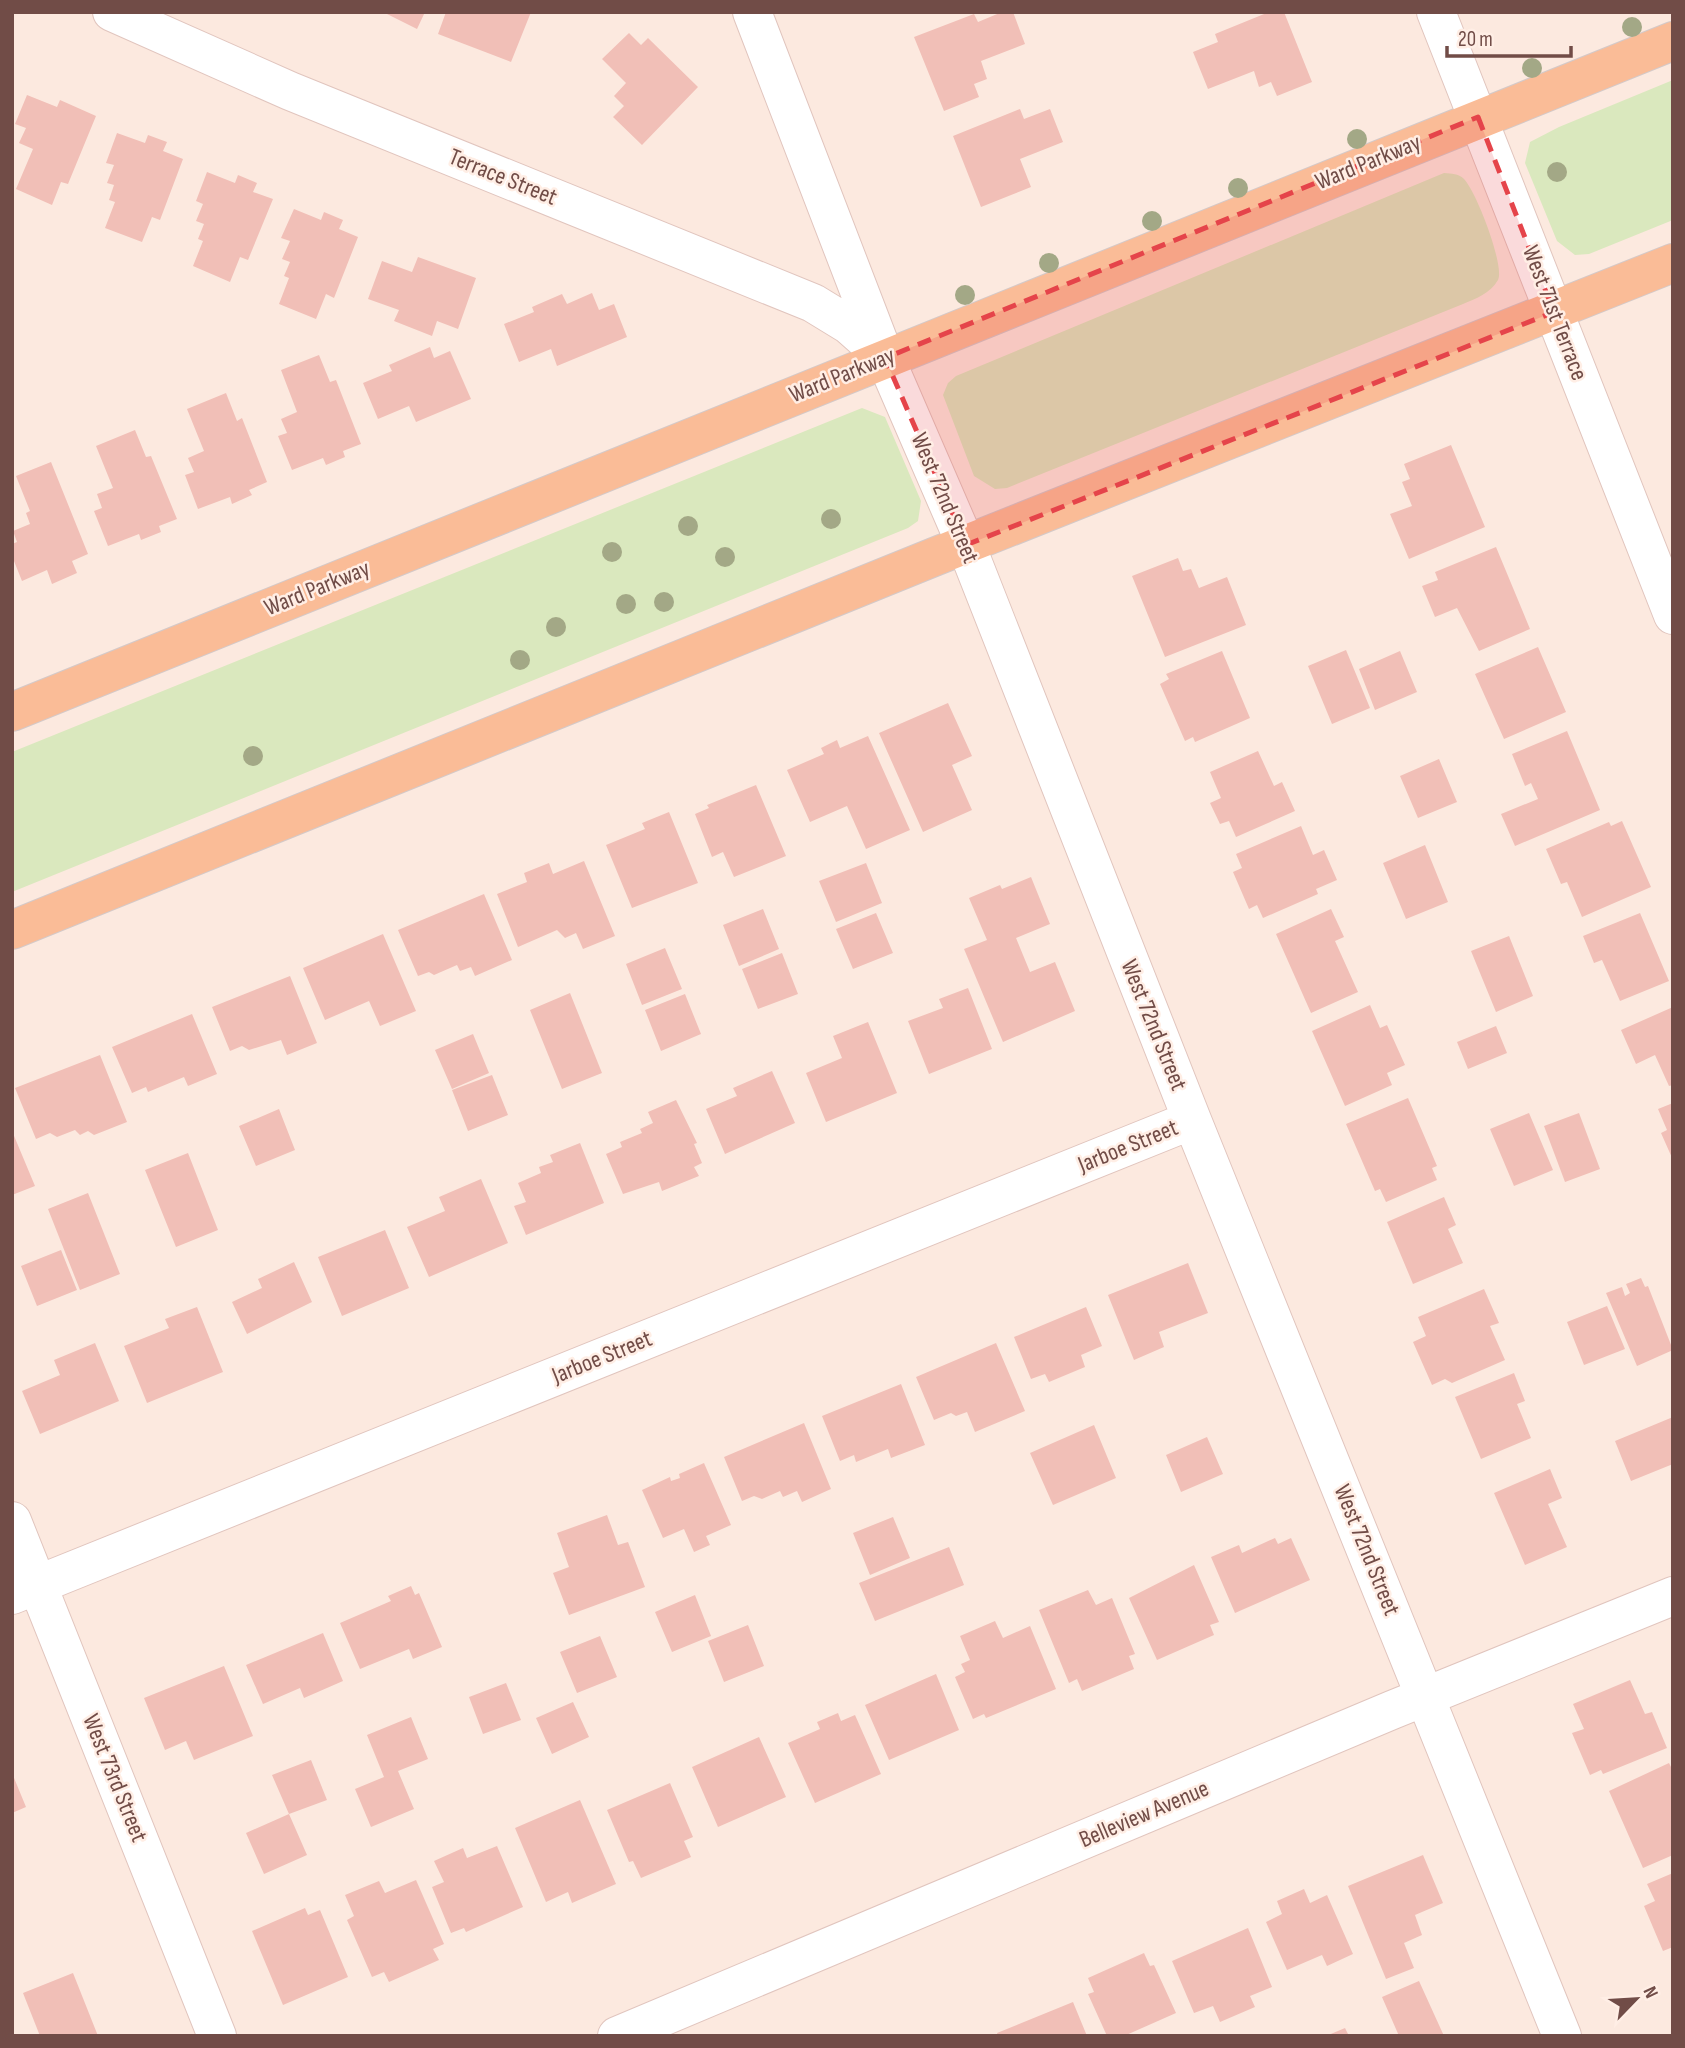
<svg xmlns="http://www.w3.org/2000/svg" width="1685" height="2048" font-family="'Sofia Sans Condensed',sans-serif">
  <rect width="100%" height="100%" fill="#fce9df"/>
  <path fill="#dae8be" d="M1673 80V220L1589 254 1575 255 1557 241 1525 163 1530 142 1559 127Z
    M1444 173C1452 174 1458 173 1464 179 1476 191 1505 266 1498 280 1491 293 1475 299 1463 304L1007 488 995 489 974 476 943 395 948 383 956 376Z
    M862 408 885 417 921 501 918 521 908 528 12 892V752Z"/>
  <path fill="#f1bfb7" d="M383 12H425L417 29Z
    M446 12H531L511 62 438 34Z
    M1002 12H1013L1025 44 981 61 987 79 974 84 979 97 944 111 914 37 974 14 978 22Z
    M1269 12H1284L1312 82 1277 96 1271 82 1259 87 1254 71 1208 89 1193 52 1218 42 1215 34Z
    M629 33 641 45 648 38 698 87 642 145 613 117 624 106 614 96 626 83 602 59Z
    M27 95 57 107 60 100 96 116 68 184 61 182 52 205 16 189 33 149 19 143 26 128 15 124Z
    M1020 109 1024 119 1050 109 1063 142 1020 159 1031 187 981 207 953 136Z
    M117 133 145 143 148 135 167 142 163 151 183 159 160 220 152 217 142 242 105 228 115 202 109 200 114 185 107 183 114 165 106 163Z
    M207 172 235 183 238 175 257 183 253 192 273 199 248 260 240 257 230 282 193 266 203 241 198 239 204 224 196 221 203 204 196 201Z
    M294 209 321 220 324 212 343 220 339 229 358 237 334 298 326 294 316 319 279 304 289 278 284 276 290 262 282 259 290 241 281 238Z
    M418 257 476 278 458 329 437 321 432 336 394 321 399 310 368 299 382 261 412 272Z
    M592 293 599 310 614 304 627 337 557 366 551 349 519 362 504 324 534 312 532 307 562 294 567 304Z
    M430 347 434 358 450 351 471 399 416 422 409 406 378 419 363 383 392 371 389 365Z
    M319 355 330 382 336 380 361 444 343 451 345 457 326 465 323 458 292 470 278 436 287 433 281 419 297 412 281 370Z
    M226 393 237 421 242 418 267 482 249 490 252 495 232 504 230 497 198 509 185 475 194 472 188 458 204 451 187 409Z
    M135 430 146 457 151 456 177 519 159 526 161 532 141 540 139 534 108 546 94 511 102 508 97 494 113 488 96 446Z
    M1451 445 1485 527 1409 559 1390 514 1412 506 1402 482 1410 479 1404 464Z
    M51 462 88 554 72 561 77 573 52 584 47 570 22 581 12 556V544L17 542 13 531 30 524 26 513 30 511 16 476Z
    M1496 547 1530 629 1479 651 1457 608 1435 617 1422 586 1438 580 1435 572Z
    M1178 558 1183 571 1191 569 1199 588 1227 577 1246 625 1165 657 1132 576Z
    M1538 647 1566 712 1504 739 1475 674Z
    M1346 650 1370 708 1332 724 1308 666Z
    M1222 651 1250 718 1195 742 1193 737 1185 741 1160 684 1169 679 1166 674Z
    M1400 651 1417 692 1375 710 1359 669Z
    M948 703 972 756 952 765 972 810 923 832 879 733Z
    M1567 731 1600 810 1515 846 1501 814 1538 799 1531 783 1525 786 1512 754Z
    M868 736 910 830 866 849 847 806 810 822 787 770 824 754 821 748 837 740 840 748Z
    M1258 751 1274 786 1282 782 1295 811 1236 837 1229 821 1220 824 1210 803 1221 798 1210 772Z
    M1439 759 1457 802 1418 818 1400 776Z
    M756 785 786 856 734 877 723 852 712 857 695 814 709 808 707 805Z
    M669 812 698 883 632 908 606 845 645 829 642 823Z
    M1622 821 1651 887 1582 917 1567 882 1561 884 1546 849 1609 822 1611 826Z
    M1301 826 1313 855 1324 850 1337 880 1316 889 1318 894 1263 918 1257 905 1249 909 1233 872 1242 868 1236 854Z
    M1425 845 1448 902 1406 919 1383 863Z
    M584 861 615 936 583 949 576 933 565 938 557 930 518 947 497 894 527 882 524 873 549 863 553 874Z
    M866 863 882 903 836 922 819 881Z
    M1031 877 1050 924 1016 938 1030 972 1055 962 1075 1011 1003 1042 964 949 987 940 969 898 1000 885 1002 889Z
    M484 894 512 960 475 976 471 967 460 971 457 965 434 975 429 972 418 976 398 930Z
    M763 909 779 949 739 966 723 925Z
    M1331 909 1344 937 1335 941 1358 992 1311 1013 1276 934Z
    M876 913 893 953 853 969 836 929Z
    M1640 913 1669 981 1620 1001 1602 960 1594 963 1583 936Z
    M383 934 416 1011 380 1026 369 1001 325 1020 303 968Z
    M1509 936 1533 996 1496 1012 1471 951Z
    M665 948 682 989 642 1005 626 964Z
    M782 953 798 994 758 1009 742 969Z
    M290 976 317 1043 287 1055 281 1040 249 1050 242 1046 230 1051 212 1007Z
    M968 988 992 1049 929 1074 908 1021 943 1008 939 999Z
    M570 993 602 1073 562 1089 530 1010Z
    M685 994 701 1034 661 1051 645 1010Z
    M1370 1005 1380 1028 1387 1025 1405 1065 1387 1073 1392 1085 1345 1106 1312 1031Z
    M1673 1007V1085L1669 1086 1655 1055 1636 1064 1621 1030Z
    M192 1014 217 1074 188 1086 184 1077 148 1092 146 1087 132 1093 112 1047Z
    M868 1022 897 1093 826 1122 806 1073 842 1058 833 1036Z
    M1496 1026 1507 1053 1468 1069 1457 1042Z
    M473 1034 489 1073 452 1089 435 1050Z
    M100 1055 127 1122 94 1135 88 1131 80 1135 75 1130 57 1137 50 1133 36 1139 15 1088Z
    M772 1071 795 1123 725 1154 706 1109 737 1096 733 1088Z
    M492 1075 508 1115 468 1131 452 1090Z
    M1408 1098 1437 1166 1432 1168 1437 1180 1386 1202 1380 1189 1375 1191 1346 1124Z
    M676 1100 697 1143 694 1144 702 1163 694 1167 699 1176 662 1191 659 1182 623 1194 606 1154 622 1147 620 1142 642 1133 640 1129 653 1123 648 1112Z
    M1673 1103V1160L1661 1133 1667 1130 1658 1109Z
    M279 1109 295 1150 256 1166 239 1126Z
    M1529 1113 1553 1170 1514 1186 1490 1129Z
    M1579 1113 1600 1169 1565 1182 1544 1126Z
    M12 1131 35 1186 12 1195Z
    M580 1143 604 1203 526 1235 514 1206 526 1202 518 1183 541 1173 539 1167 553 1162 550 1155Z
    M188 1153 218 1230 176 1247 145 1170Z
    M481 1179 508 1243 429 1277 407 1227 445 1211 439 1197Z
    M88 1193 120 1274 80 1290 48 1209Z
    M1444 1197 1456 1225 1448 1229 1463 1263 1413 1284 1387 1222Z
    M385 1230 409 1288 342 1316 318 1257Z
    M61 1250 77 1290 37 1306 21 1266Z
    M294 1262 312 1302 247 1334 232 1302 262 1288 258 1279Z
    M1188 1263 1208 1313 1159 1332 1164 1347 1134 1360 1108 1295Z
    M1641 1278 1645 1287 1648 1286 1673 1350 1637 1366 1606 1293 1622 1287 1625 1296 1630 1293 1626 1284Z
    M1484 1289 1499 1323 1490 1326 1505 1360 1452 1383 1445 1379 1432 1385 1413 1342 1426 1336 1418 1317Z
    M1607 1306 1625 1349 1584 1365 1567 1322Z
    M197 1307 223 1372 147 1403 124 1346 169 1328 165 1319Z
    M1086 1307 1102 1346 1081 1355 1085 1367 1049 1382 1045 1374 1031 1379 1014 1337Z
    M95 1343 119 1401 40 1434 22 1391 60 1375 54 1360Z
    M996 1343 1025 1411 975 1432 967 1412 956 1416 951 1413 934 1420 916 1377Z
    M1514 1373 1525 1401 1517 1404 1531 1438 1481 1459 1455 1397Z
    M901 1384 925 1445 891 1458 888 1449 856 1462 854 1455 840 1461 822 1416Z
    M1673 1417V1464L1631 1481 1615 1441Z
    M804 1423 831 1489 802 1502 797 1491 783 1497 780 1491 762 1499 754 1496 742 1501 724 1457Z
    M1094 1425 1116 1478 1053 1505 1030 1453Z
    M1207 1437 1223 1474 1181 1492 1166 1455Z
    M704 1463 731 1525 706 1536 710 1545 694 1552 684 1529 663 1538 642 1490 670 1477 671 1481 680 1478 679 1474Z
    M1550 1469 1562 1498 1548 1504 1567 1547 1525 1565 1494 1493Z
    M607 1515 618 1545 628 1542 645 1587 569 1615 553 1573 569 1567 557 1533Z
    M893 1517 910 1558 870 1575 853 1533Z
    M1275 1538 1278 1544 1291 1538 1310 1580 1235 1613 1211 1557 1239 1545 1242 1553Z
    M949 1547 964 1585 875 1621 859 1583Z
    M1194 1565 1219 1622 1210 1625 1214 1635 1157 1660 1129 1598Z
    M411 1586 415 1595 419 1593 442 1647 413 1659 409 1649 360 1669 340 1623 391 1601 388 1596Z
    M1088 1590 1096 1605 1112 1598 1135 1654 1129 1656 1134 1669 1082 1691 1077 1679 1069 1683 1039 1610Z
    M695 1595 711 1636 672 1652 655 1612Z
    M995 1621 1003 1638 1030 1626 1056 1689 986 1718 984 1714 973 1719 955 1677 965 1672 961 1664 970 1660 960 1636Z
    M748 1625 764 1666 724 1682 708 1641Z
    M323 1633 343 1681 304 1698 300 1688 263 1704 246 1665Z
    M600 1636 617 1677 577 1693 560 1652Z
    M224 1666 253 1736 194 1760 186 1741 165 1750 144 1698Z
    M936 1674 959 1730 889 1760 865 1705Z
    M1630 1680 1645 1714 1652 1712 1667 1748 1603 1774 1601 1770 1590 1775 1572 1733 1584 1729 1573 1704Z
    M506 1683 521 1720 483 1734 469 1697Z
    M573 1702 589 1737 552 1754 536 1718Z
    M838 1713 841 1721 855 1715 881 1774 815 1803 788 1743 820 1729 817 1722Z
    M411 1717 428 1759 398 1771 414 1809 371 1827 355 1789 384 1777 367 1735Z
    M759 1737 786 1797 718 1827 692 1767Z
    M311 1760 327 1800 289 1814 272 1775Z
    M1669 1763 1673 1771V1855L1643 1868 1609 1791Z
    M12 1773 26 1807 12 1813Z
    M670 1783 693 1837 684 1841 691 1857 641 1878 633 1861 629 1862 607 1810Z
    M580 1800 616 1884 572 1903 568 1892 546 1902 515 1828Z
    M289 1814 307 1855 264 1874 246 1833Z
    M497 1846 523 1907 466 1932 464 1928 451 1933 432 1887 444 1882 434 1861 463 1848 467 1858Z
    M1423 1855 1443 1903 1415 1915 1422 1935 1404 1943 1414 1968 1386 1979 1348 1886Z
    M1673 1873V1947L1663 1951 1644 1906 1655 1901 1647 1884Z
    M416 1880 444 1944 433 1949 439 1960 389 1982 384 1972 372 1977 347 1920 354 1916 345 1895 379 1881 385 1893Z
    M1304 1889 1310 1903 1327 1895 1353 1954 1327 1966 1322 1955 1287 1970 1266 1922 1282 1914 1277 1901Z
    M305 1908 308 1915 320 1910 348 1977 283 2005 252 1931Z
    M1248 1928 1272 1987 1250 1996 1255 2007 1220 2022 1213 2006 1194 2013 1172 1961Z
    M1144 1953 1150 1966 1154 1965 1176 2013 1124 2036H1107L1088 1994 1094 1992 1088 1978Z
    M73 1973 98 2036H40L23 1993Z
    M1419 1981 1444 2036H1399L1382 1997Z
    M1073 2002 1087 2036H998L997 2033Z
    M1345 2028 1349 2036H1326Z"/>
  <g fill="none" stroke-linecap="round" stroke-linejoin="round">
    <defs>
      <path id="minor" d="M112 12 290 91 813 303 849 325 884 356
        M752 12 885 358 966 545 1192 1120 1562 2036
        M1436 12 1673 615
        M12 1521 217 2036
        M12 1595 1192 1120
        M617 2036 1392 1710 1673 1596"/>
      <path id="primary" d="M12 712 1673 41
        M12 930 934 557 1673 263"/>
    </defs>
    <use href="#minor" stroke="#e1c5be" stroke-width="40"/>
    <use href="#primary" stroke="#d4c9c8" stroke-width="40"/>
    <use href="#minor" stroke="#fff" stroke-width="38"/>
    <use href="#primary" stroke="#fabc97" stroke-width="38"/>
  </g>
  <g fill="#a3a886">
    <circle cx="1632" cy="27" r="10"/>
    <circle cx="1532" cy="68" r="10"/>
    <circle cx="1357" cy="139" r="10"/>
    <circle cx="1557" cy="172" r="10"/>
    <circle cx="1238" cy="188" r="10"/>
    <circle cx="1152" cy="221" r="10"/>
    <circle cx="1049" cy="263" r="10"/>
    <circle cx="965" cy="295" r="10"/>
    <circle cx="831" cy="519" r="10"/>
    <circle cx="688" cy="526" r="10"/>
    <circle cx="612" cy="552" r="10"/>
    <circle cx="725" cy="557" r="10"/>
    <circle cx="664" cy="602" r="10"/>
    <circle cx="626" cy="604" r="10"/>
    <circle cx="556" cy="627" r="10"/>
    <circle cx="520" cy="660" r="10"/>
    <circle cx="253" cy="756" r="10"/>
  </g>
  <path fill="#e5444a" fill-opacity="0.2" stroke="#e5444a" stroke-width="5" stroke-dasharray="14 9" stroke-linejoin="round" d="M1478 117 1554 312 966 545 885 358Z"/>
  <g text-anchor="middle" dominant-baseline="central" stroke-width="5" stroke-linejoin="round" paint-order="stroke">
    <g font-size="24" fill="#714c47" stroke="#ffeee5">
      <text transform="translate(1368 162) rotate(-22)">Ward Parkway</text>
      <text transform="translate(503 177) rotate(22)">Terrace Street</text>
      <text transform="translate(1555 313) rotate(69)">West 71st Terrace</text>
      <text transform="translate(842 375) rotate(-22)">Ward Parkway</text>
      <text transform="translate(945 498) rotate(67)">West 72nd Street</text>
      <text transform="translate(317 588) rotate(-22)">Ward Parkway</text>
      <text transform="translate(1154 1025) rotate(68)">West 72nd Street</text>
      <text transform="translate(1128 1146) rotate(-22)">Jarboe Street</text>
      <text transform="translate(602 1357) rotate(-22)">Jarboe Street</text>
      <text transform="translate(1367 1550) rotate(68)">West 72nd Street</text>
      <text transform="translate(115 1778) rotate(68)">West 73rd Street</text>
      <text transform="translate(1144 1814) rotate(-23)">Belleview Avenue</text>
    </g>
  </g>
  <rect width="1685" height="2048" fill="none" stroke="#714c47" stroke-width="28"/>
  <g transform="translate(1636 1999) rotate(65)" stroke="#ffeee5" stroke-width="5" paint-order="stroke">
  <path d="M0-5L12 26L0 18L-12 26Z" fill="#714c47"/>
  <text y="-10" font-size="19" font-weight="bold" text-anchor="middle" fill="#714c47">N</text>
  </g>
  <path d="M1447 46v10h124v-10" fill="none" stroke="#714c47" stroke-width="3.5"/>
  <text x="1458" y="46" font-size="21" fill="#714c47" stroke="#ffeee5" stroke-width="5" paint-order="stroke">20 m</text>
</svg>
